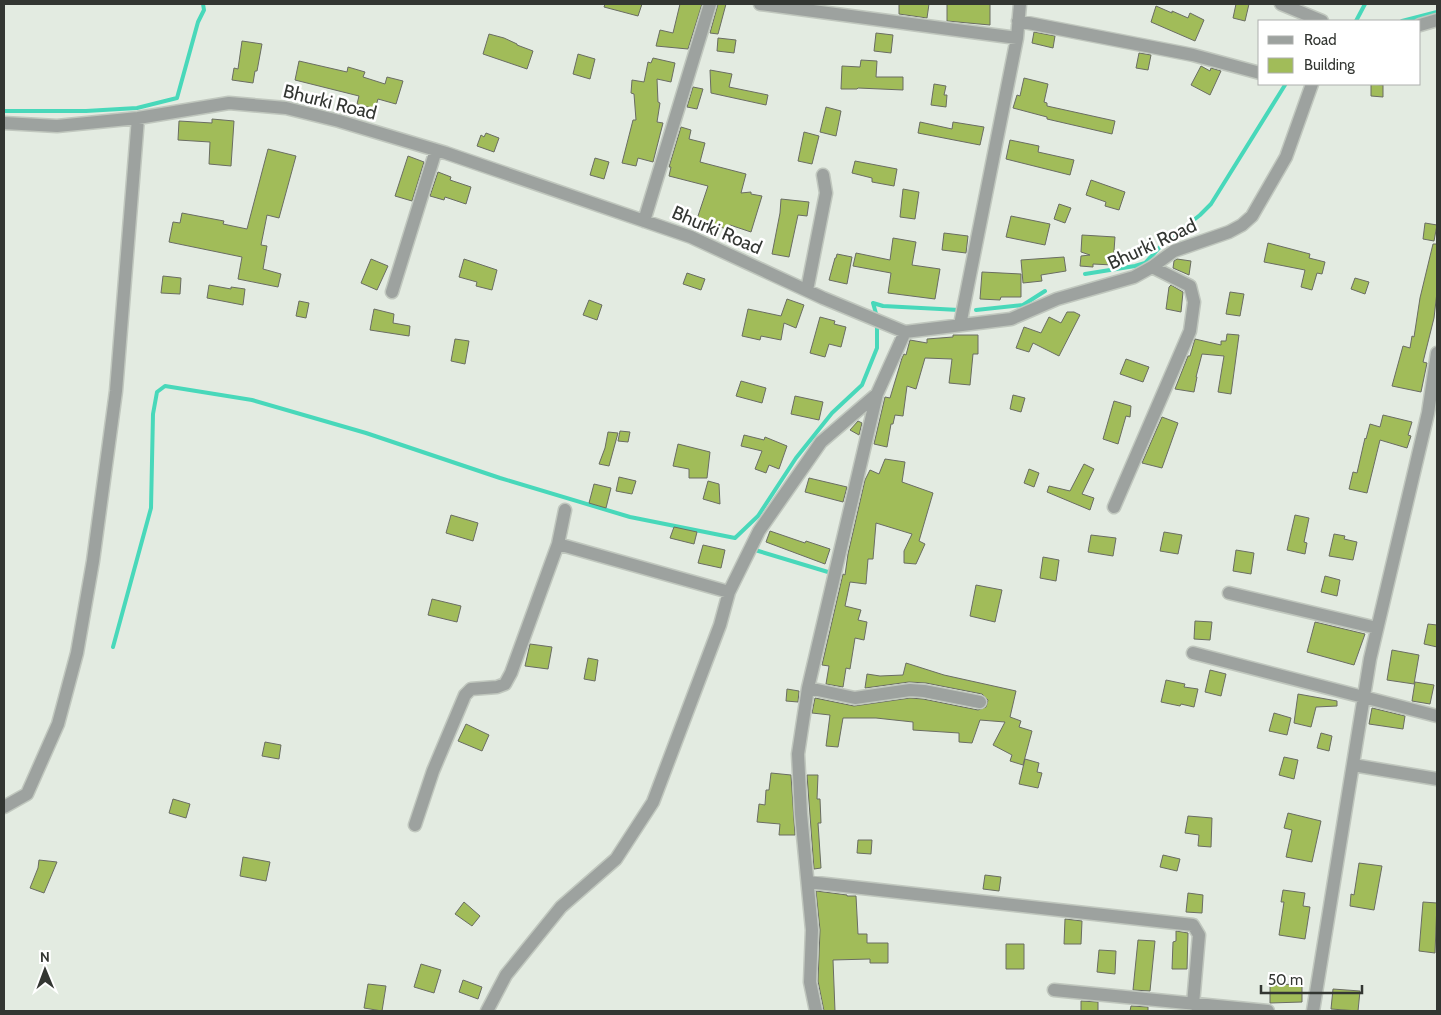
<svg xmlns="http://www.w3.org/2000/svg" width="1441" height="1015" font-family="Cabin,sans-serif">
  <rect width="100%" height="100%" fill="#e3ebe1"/>
  <g fill="none" stroke-linecap="round" stroke-linejoin="round">
    <path stroke="#48d8ba" stroke-width="4" d="M1356 21 1365 4
      M1402 21 1437 12
      M4 111H86L137 108 177 98 198 22 204 10 203 4
      M1085 274 1135 266 1145 263 1161 246 1200 215 1211 204 1285 85
      M976 310 1023 305 1045 291
      M877 317 873 303 883 306 959 310
      M755 550 828 572
      M113 647 151 508 153 414 157 392 165 386 252 400 366 433 500 478 630 517 735 538 758 516 796 458 832 413 862 385 877 348V324"/>
  </g>
  <path fill="#a1bc59" stroke="#6a6d63" d="M605 4H642L638 16 604 7Z
    M680 4H702L688 49 656 46 660 30 673 33Z
    M718 4H726L718 34 710 33Z
    M899 4H929L927 18 899 14Z
    M947 4H990V25L947 21Z
    M1236 4H1249L1245 21 1233 18Z
    M1156 6 1172 13V11L1188 18 1190 13 1204 20 1195 41 1151 22Z
    M1034 32 1055 36 1053 48 1032 43Z
    M876 33 893 35 891 53 874 51Z
    M489 34 504 38 517 44V45L533 51 527 69 483 54Z
    M718 38 736 40 734 53 717 51Z
    M242 41 262 44 257 71H255L253 83 232 80 234 68 238 69Z
    M1139 53 1151 55 1148 70 1136 68Z
    M578 54 595 59 590 79 573 74Z
    M653 58 675 63 671 82 657 79 658 102 660 103 657 122 663 123 653 162 638 158 636 166 622 163 633 120H636L634 94 631 93 632 80 644 82 648 62 651 63Z
    M861 60 877 61 876 77H903V90L858 88 857 89H841L842 66 860 67Z
    M299 61 347 72 348 67 365 72 363 77 385 84 387 77 403 81 396 104 378 99 375 109 357 104 359 96 295 80Z
    M1201 66 1210 71 1211 68 1221 71 1210 95 1191 85Z
    M710 70 732 74 729 87 768 95 766 105 711 93Z
    M1024 78 1048 84 1044 102 1047 103V106L1115 121 1112 134 1047 119V117L1013 108 1017 95 1020 96Z
    M934 84 946 86 944 95H947L946 107 931 105Z
    M1371 84 1383 85V97L1371 96Z
    M693 87 703 89 697 109 687 107Z
    M826 107 841 111 836 136 820 132Z
    M212 119 234 121 231 166 209 164 210 142 178 140 179 121 212 123Z
    M920 122 952 129 953 122 984 127 980 145 918 133Z
    M681 127 691 130 689 139 705 143 700 162 746 174 741 193 751 192V194L762 196 751 232 730 225 729 230 697 219 708 186 669 176 671 167H669Z
    M804 132 819 136 812 164 798 161Z
    M486 133 499 138 494 152 477 146 481 135 484 137Z
    M1010 140 1039 146 1038 152 1074 160 1070 175 1006 159Z
    M268 149 296 156 279 218 267 215 261 245 267 246 263 269 281 274 278 287 238 279 242 257 169 242 173 222 180 223 182 213 224 221 223 224 247 229Z
    M408 156 424 162 412 201 395 196Z
    M595 158 609 162 604 179 590 175Z
    M855 161 897 169 894 186 872 182V178L852 173Z
    M438 172 451 177 450 180 471 187 466 204 445 197 444 200 430 196Z
    M1091 180 1125 192 1119 210 1105 206 1106 202 1086 195Z
    M903 189 919 192 915 219 900 217Z
    M781 199 809 202 807 216 798 215 789 257 772 254 780 213Z
    M1059 204 1071 208 1065 223 1054 219Z
    M1011 216 1050 224 1045 245 1006 237Z
    M1425 223 1437 225 1434 241 1423 239Z
    M944 233 968 236 966 253 942 250Z
    M1082 235 1115 237 1113 265 1093 264V267L1080 266 1081 256 1090 255 1081 252Z
    M893 238 916 242 912 265 940 269 935 299 888 293 891 273 853 266 856 253 890 260Z
    M1268 243 1310 254 1309 258 1325 262 1322 274 1317 273 1312 290 1301 287 1305 270 1264 262Z
    M1433 244H1437V292L1434 318 1423 362 1427 363 1421 392 1392 386 1403 346 1410 348 1412 336 1414 337 1420 298Z
    M837 254 852 257 847 284 829 280 835 258H836Z
    M1064 257 1066 271 1041 275 1042 281 1023 283 1021 260Z
    M371 259 388 266 377 290 361 283Z
    M464 259 497 270 492 290 476 286 477 282 459 277Z
    M1177 259 1191 261 1189 275 1173 268 1174 261Z
    M982 272 1021 274V297H1001L1000 300 980 299Z
    M687 273 705 279 701 290 683 284Z
    M163 276 181 278 180 294 161 293Z
    M1355 278 1369 282 1365 294 1351 289Z
    M209 285 231 289V287L245 289 243 305 207 298Z
    M1171 285 1183 292 1181 312 1166 309 1169 287Z
    M1230 292 1244 294 1240 316 1226 314Z
    M787 299 804 305 796 328 784 323 781 340 761 336 760 340 742 336 748 309 781 316Z
    M589 300 602 305 597 320 583 315Z
    M299 301 309 303 306 318 296 316Z
    M374 309 394 314 393 323 410 326 409 336 370 330Z
    M1067 312H1074L1080 315 1059 356 1033 343 1029 352 1016 348 1024 327 1041 333 1049 317 1061 323Z
    M820 317 835 321 834 324 846 327 841 347 829 344 825 357 810 353Z
    M1227 334 1239 335 1231 394 1218 392 1224 356 1202 354 1196 377H1197L1194 392 1175 389 1188 356H1190L1195 339 1221 345V341H1226Z
    M953 335H978V354H973L970 385 949 383 952 359 925 358 916 389 907 386 903 416 895 415 893 424H891L887 447 874 444 885 397 890 398 902 358 904 354 906 355 910 340 927 343V339L953 337Z
    M455 339 469 341 465 364 451 361Z
    M1126 359 1149 367 1143 382 1120 374Z
    M741 381 766 388 762 403 736 396Z
    M1013 395 1025 398 1021 412 1010 409Z
    M795 396 823 402 819 420 791 414Z
    M1114 401 1131 406 1130 417 1126 416 1118 444 1103 439Z
    M1383 415 1412 422 1408 435 1411 436 1407 448 1380 440 1367 493 1349 489 1353 472 1357 473 1365 438 1366 439 1370 424 1380 427Z
    M1162 417 1178 423 1162 468 1142 463Z
    M858 421 862 423 859 435 850 430Z
    M620 431 630 432 628 442 618 441Z
    M608 432 618 433 609 466 599 464 605 448Z
    M744 435 764 440 765 437 787 446 779 469 769 465 766 473 755 469 762 451 741 446Z
    M678 444 710 452 707 478H689V469L673 466Z
    M885 459 905 462 902 482 933 493 919 541 925 544 916 564 904 563V551L912 534 876 523 873 559H868L866 584 850 582 845 606 861 610 858 620 867 622 864 640 855 638 850 669 846 668 843 687 826 684 829 666 822 665 843 574 845 575 848 554 865 480 870 470 879 474Z
    M1084 464 1094 469 1082 494 1094 498 1090 510 1047 492 1049 486 1070 491Z
    M1029 469 1039 473 1034 487 1024 483Z
    M619 477 636 481 632 494 616 491Z
    M809 478 847 487 843 502 805 492Z
    M708 481 719 484 720 504 703 499Z
    M594 484 611 488 606 508 589 503Z
    M451 515 478 523 473 541 446 533Z
    M1295 515 1309 518 1304 542 1307 543 1305 554 1287 550Z
    M674 527 697 532 694 544 670 538Z
    M770 531 805 543 806 541 830 549 825 564 766 542Z
    M1164 532 1182 535 1178 554 1160 551Z
    M1334 534 1345 536 1344 539 1357 542 1353 560 1329 556Z
    M1091 535 1116 538 1113 556 1088 552Z
    M703 545 725 550 721 568 698 563Z
    M1236 550 1254 553 1251 574 1233 571Z
    M1043 557 1059 560 1056 581 1040 578Z
    M1325 576 1340 580 1337 596 1321 592Z
    M976 585 1002 590 995 622 970 616Z
    M432 599 461 606 457 622 428 615Z
    M1195 621 1212 622 1210 640 1194 639Z
    M1315 622 1365 634 1354 665 1307 652Z
    M1428 624 1437 625V647L1424 644Z
    M530 644 552 647 548 669 525 666Z
    M1392 650 1419 655 1414 684 1387 680Z
    M588 658 598 660 595 681 584 679Z
    M906 663 944 675 1016 691 1010 717 1021 721 1019 727 1032 731 1023 765 1010 761 1012 755 993 745 1005 722 980 720 972 743 959 742V733L913 730V722L876 718H843L838 747 826 746 830 715 812 713 815 698 854 706 910 698 923 699 978 710 986 707 988 700 982 694 926 683 909 682 865 688 867 674 880 676 903 675Z
    M1210 670 1226 674 1221 696 1205 692Z
    M1166 680 1185 684 1184 687 1198 689 1194 707 1181 704 1180 706 1161 702Z
    M1415 682 1434 685 1430 704 1412 701Z
    M787 689 799 691 798 702 786 701Z
    M1298 694 1337 701V706L1316 707 1311 727 1294 723Z
    M1372 708 1405 716 1403 729 1369 724Z
    M1274 713 1291 718 1287 735 1269 731Z
    M466 724 489 735 482 751 458 741Z
    M1321 733 1332 736 1329 751 1317 748Z
    M265 742 281 745 279 759 262 756Z
    M1284 757 1298 760 1294 779 1279 775Z
    M1025 759 1039 763 1037 772 1042 773 1038 788 1019 784Z
    M771 773 791 775 795 835H779L780 824 757 822 759 804 765 805 766 790H769Z
    M807 775H818L817 799H820L821 823H818L821 868 814 869Z
    M173 799 190 804 186 818 169 813Z
    M1288 813 1321 821 1312 862 1286 857 1292 830 1284 828Z
    M1188 816 1212 818 1211 847 1198 846 1199 835 1185 833Z
    M858 840H872L871 854 857 853Z
    M1163 855 1180 859 1177 871 1160 867Z
    M243 857 270 862 266 881 240 876Z
    M39 860 57 862 44 893 30 888 38 868Z
    M1359 863 1382 866 1374 910 1350 906 1351 894 1354 895Z
    M985 875 1001 877 999 891 983 889Z
    M1283 890 1305 893 1303 906 1310 907 1305 939 1279 935 1284 902H1281Z
    M816 891 847 895V896H856L858 934H867V943H888V963H870V959L833 960 835 1011H824L818 981 820 930Z
    M1188 893 1203 895 1202 913 1186 912Z
    M464 902 480 916 472 926 455 914Z
    M1423 902 1437 903 1435 953 1419 951Z
    M1065 919 1082 921 1081 944H1064Z
    M1176 931 1188 933 1187 969H1172L1173 942 1176 941Z
    M1138 940 1155 941 1150 991 1133 990Z
    M1006 944H1024V969H1006Z
    M1099 950 1116 951 1115 974 1097 972Z
    M421 964 441 970 434 993 414 987Z
    M463 980 482 987 478 999 459 992Z
    M368 984 386 986 382 1011 364 1008Z
    M1302 984V1002L1270 1003V985Z
    M1333 989 1360 991 1358 1011 1331 1009Z
    M1081 1001 1098 1002V1011H1081Z
    M1131 1006 1148 1007V1011H1130Z"/>
  <g fill="none" stroke-linecap="round" stroke-linejoin="round">
    <defs>
      <path id="street" d="M760 4 1017 38
        M1281 4 1322 21
        M1018 21 1193 55 1260 73
        M1420 25 1437 20
        M4 123 57 126 138 118 229 103 286 108 339 121 446 153 691 237 823 298 905 332 1011 319 1057 299 1134 277 1152 267 1174 251 1229 232 1242 225 1252 216 1286 157 1312 84
        M644 221 710 4
        M807 290 826 193 823 175
        M392 292 436 150
        M960 325 1017 38 1020 4
        M1114 507 1190 331 1194 302 1190 286 1152 267
        M558 544 729 592
        M1229 593 1377 628
        M1193 653 1437 716
        M808 688 855 698 910 690 924 691 980 702
        M1353 765 1437 779
        M4 807 27 794 58 724 77 653 93 561 116 391 138 118
        M415 825 433 771 465 695 471 689 497 687 505 684 511 673 558 544 565 510
        M808 882 1193 925 1199 935 1193 1004
        M1054 990 1268 1011
        M487 1011 506 975 561 907 616 859 653 802 720 625 729 592 759 531 821 442 877 394
        M816 1011 810 982 812 930 801 814 798 754 808 688 877 394 905 332
        M1313 1011 1370 659 1428 413 1437 353"/>
    </defs>
    <use href="#street" stroke="#c0c7be" stroke-width="15"/>
    <use href="#street" stroke="#9da29f" stroke-width="12"/>
  </g>
  <g text-anchor="middle" dominant-baseline="central" stroke-width="5" stroke-linejoin="round" paint-order="stroke">
    <g font-size="19" fill="#333632" stroke="#fff">
      <text transform="translate(330 102) rotate(14)">Bhurki Road</text>
      <text transform="translate(717 230) rotate(23)">Bhurki Road</text>
      <text transform="translate(1152 244) rotate(-25)">Bhurki Road</text>
    </g>
  </g>
  <rect width="1441" height="1015" fill="none" stroke="#333632" stroke-width="10"/>
  <rect x="1258" y="20" width="162" height="65" fill="#ffffff" stroke="#adafad"/>
  <rect x="1268" y="36" width="25" height="8" fill="#9da29f" stroke="#adafad"/>
  <text x="1304" y="45" font-size="15" fill="#333632">Road</text>
  <rect x="1268" y="58" width="25" height="15" fill="#a1bc59" stroke="#adafad"/>
  <text x="1304" y="70" font-size="15" fill="#333632">Building</text>
  <g transform="translate(45 970) rotate(359)" stroke="#ffffff" stroke-width="4" paint-order="stroke">
  <path d="M0-4L9 19L0 12L-9 19Z" fill="#333632"/>
  <text y="-8" font-size="14" font-weight="bold" text-anchor="middle" fill="#333632">N</text>
  </g>
  <path d="M1261 985v8h101v-8" fill="none" stroke="#333632" stroke-width="2.5"/>
  <text x="1268" y="985" font-size="15" fill="#333632" stroke="#ffffff" stroke-width="4" paint-order="stroke">50 m</text>
</svg>
